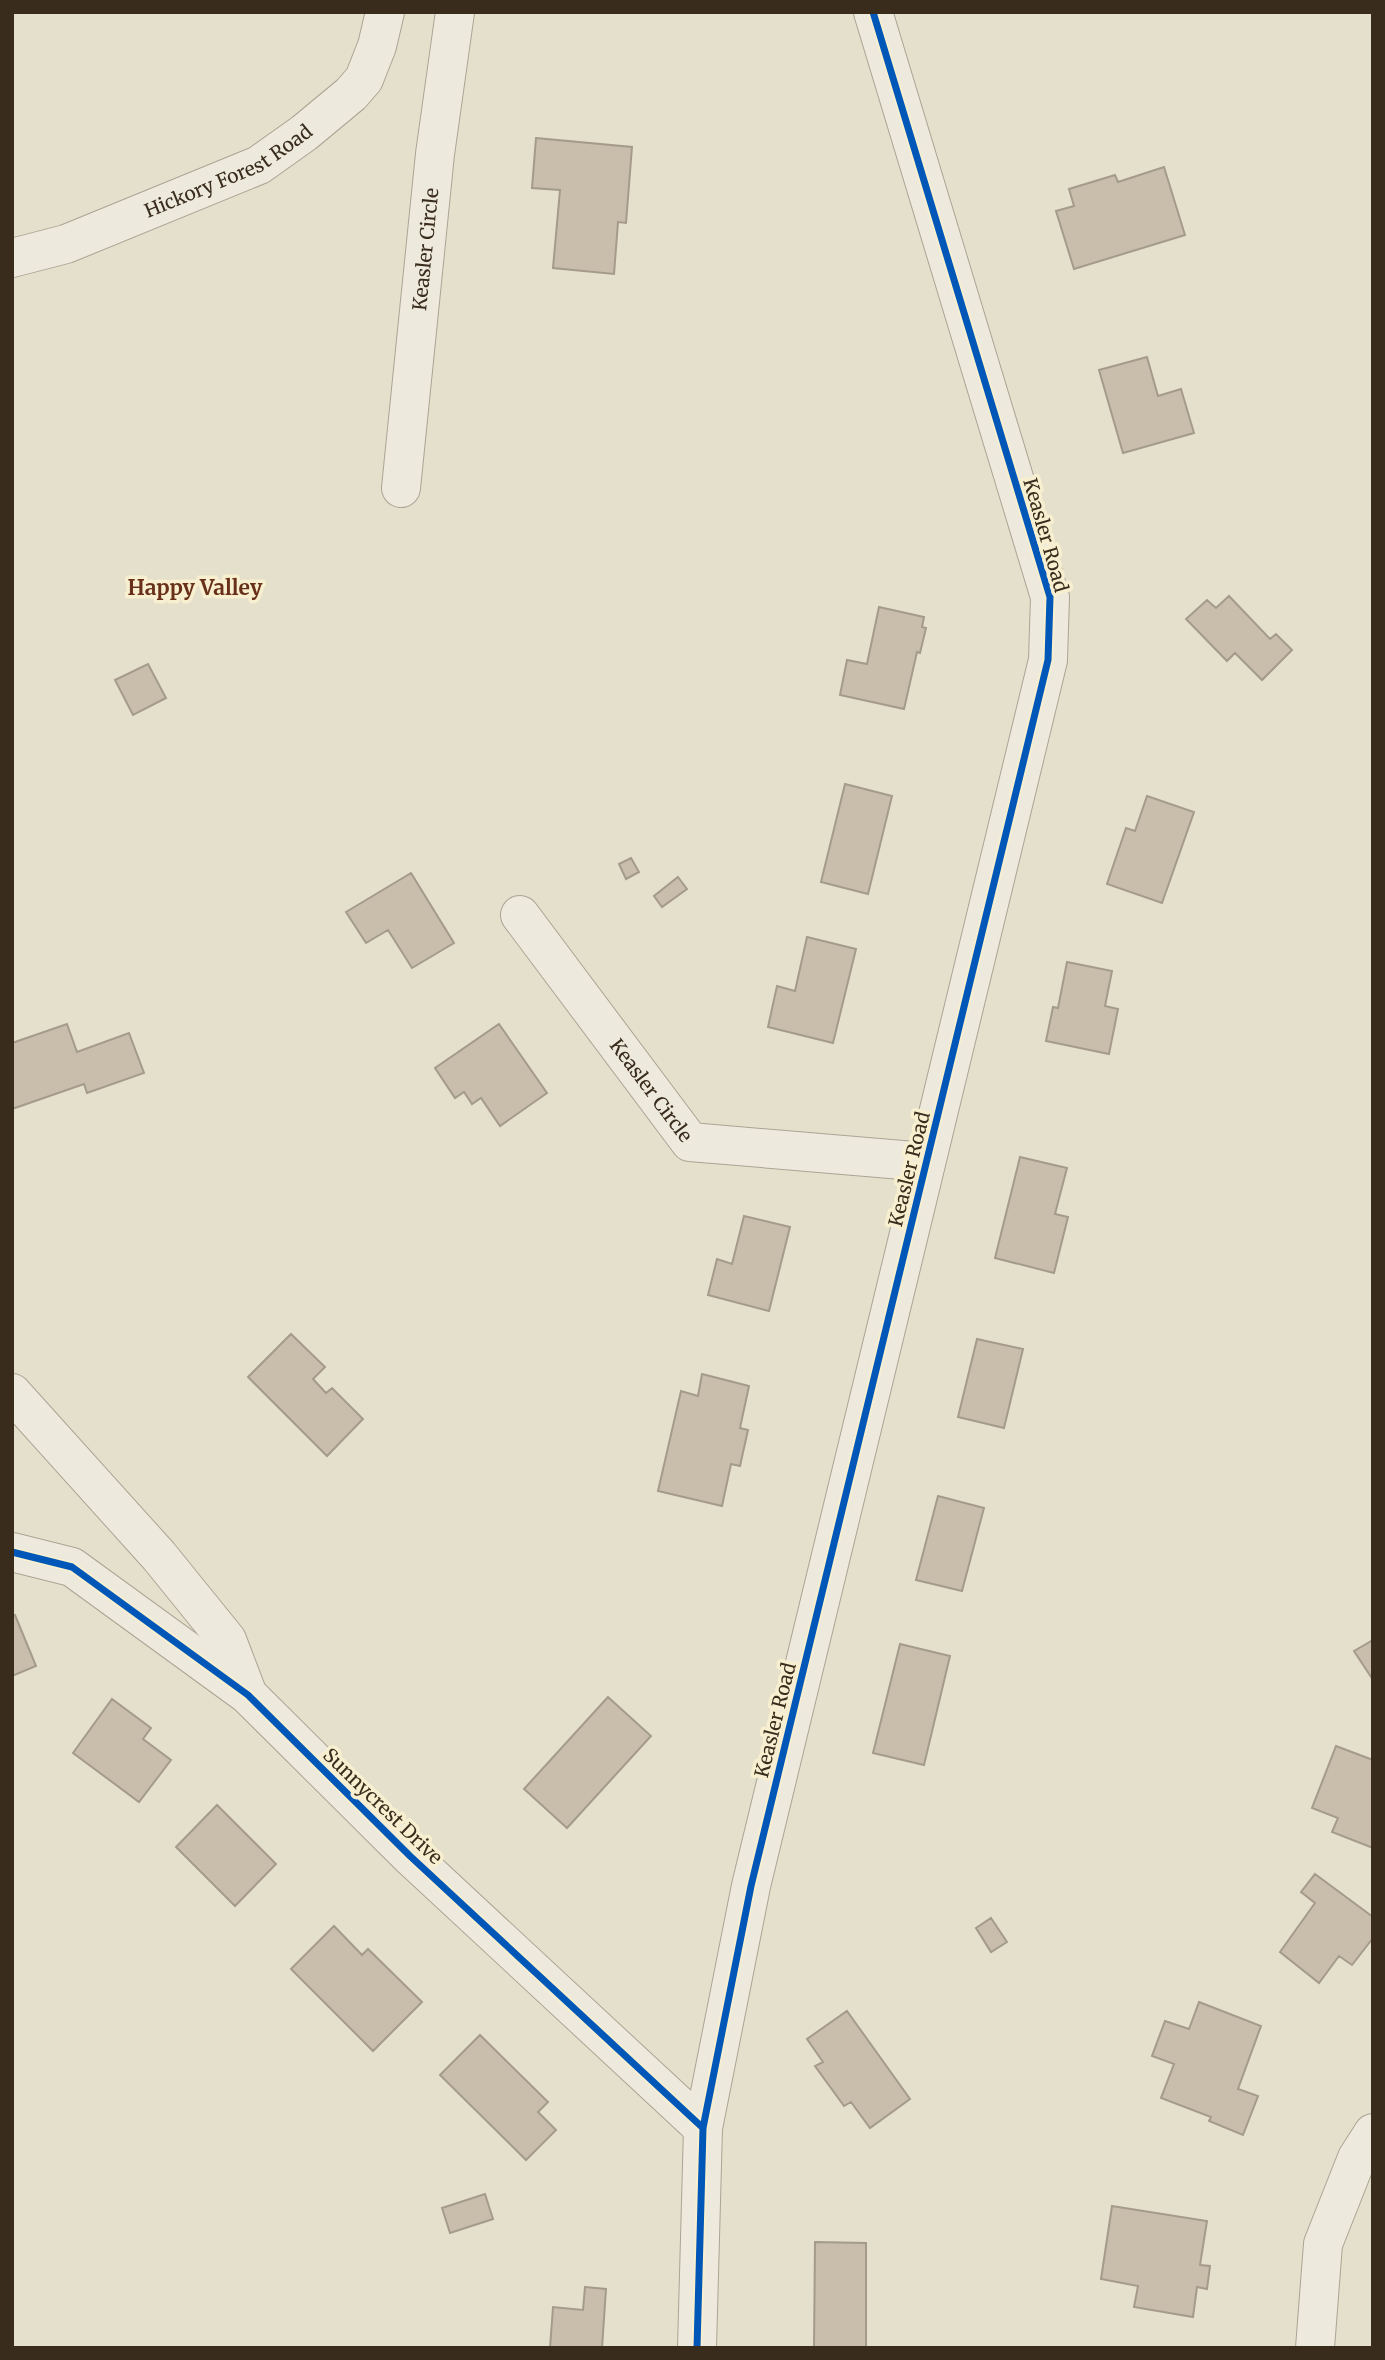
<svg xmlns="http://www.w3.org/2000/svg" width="1385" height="2360" font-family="Merriweather,serif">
  <rect width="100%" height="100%" fill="#e5e0cb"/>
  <path fill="#c9beac" stroke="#a59b8a" stroke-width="2" d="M536 138 632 147 626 223 618 222 614 274 553 268 560 190 532 188Z
    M1164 167 1185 235 1074 269 1056 211 1074 206 1069 189 1115 175 1118 182Z
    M1147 357 1158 396 1181 389 1194 433 1123 453 1099 370Z
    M1229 596 1270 639 1276 634 1292 650 1262 680 1235 653 1227 661 1186 619 1207 600 1216 608Z
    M879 607 924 617 922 627 926 628 920 653 917 652 904 709 840 695 847 660 867 664Z
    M148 664 166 698 133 715 115 680Z
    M845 784 892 796 868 894 821 882Z
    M1147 796 1194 812 1162 903 1107 884 1126 828 1135 831Z
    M631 858 639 872 626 879 619 864Z
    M411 873 454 943 412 968 388 930 366 943 346 912Z
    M678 877 687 889 662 907 654 896Z
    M807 937 856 949 833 1043 768 1027 777 986 795 991Z
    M1067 962 1112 971 1105 1006 1118 1009 1109 1054 1046 1041 1053 1007 1058 1008Z
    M67 1024 77 1052 129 1033 144 1073 87 1093 84 1084 12 1109V1043Z
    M499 1024 547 1093 500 1126 481 1098 472 1104 464 1092 455 1098 435 1068Z
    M1020 1157 1067 1168 1055 1214 1068 1217 1054 1273 995 1258Z
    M744 1216 790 1227 769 1311 708 1295 717 1259 732 1264Z
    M291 1334 325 1367 313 1379 326 1393 332 1388 363 1419 327 1456 248 1377Z
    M977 1339 1023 1349 1004 1428 958 1417Z
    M702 1374 749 1386 740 1428 748 1430 740 1466 731 1464 722 1506 658 1491 681 1391 698 1396Z
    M938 1496 984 1508 962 1591 916 1580Z
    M15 1615 36 1666 12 1676V1616Z
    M1373 1640V1680L1354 1651Z
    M900 1644 950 1656 924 1765 873 1753Z
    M608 1697 651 1736 567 1828 524 1789Z
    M112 1699 151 1728 143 1739 171 1760 139 1802 73 1753Z
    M1336 1746 1373 1760V1848L1332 1832 1338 1818 1312 1808Z
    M217 1805 276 1864 235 1906 176 1847Z
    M1315 1874 1373 1917V1938L1352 1965 1339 1956 1319 1983 1280 1952 1315 1903 1301 1892Z
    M991 1918 1007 1942 991 1952 976 1928Z
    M334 1926 362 1955 368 1949 422 2002 373 2051 291 1969Z
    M1199 2002 1261 2026 1238 2089 1258 2096 1243 2135 1209 2121 1211 2117 1161 2098 1174 2064 1152 2056 1165 2021 1189 2029Z
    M847 2011 910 2099 870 2128 851 2102 844 2106 815 2066 823 2062 807 2039Z
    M480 2035 548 2102 538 2112 556 2130 526 2160 440 2075Z
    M485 2194 493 2219 450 2233 442 2208Z
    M1112 2206 1207 2221 1200 2265 1210 2266 1207 2289 1197 2287 1193 2317 1134 2307 1138 2286 1101 2279Z
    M815 2242 866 2243V2348H814Z
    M585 2287 606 2289 602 2348H550L553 2307 583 2310Z"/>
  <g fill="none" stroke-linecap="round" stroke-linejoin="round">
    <defs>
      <g id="minor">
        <path id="s1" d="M12 258 66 244 259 165 304 133 351 94 364 79 377 46 385 12"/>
        <path id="s2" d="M401 488 435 154 455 12"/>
        <path id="s3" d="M520 915 690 1142 926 1162"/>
        <path d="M12 1393 159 1556 227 1640 248 1695"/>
        <path d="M12 1552 72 1567 248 1695 410 1856 703 2128"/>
        <path d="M697 2348 703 2128 751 1886 1048 660 1050 597 873 12"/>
        <path d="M1315 2348 1323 2244 1357 2158 1373 2133"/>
      </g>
    </defs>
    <use href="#minor" stroke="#aaa495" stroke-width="40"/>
    <use href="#minor" stroke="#ede9dd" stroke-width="38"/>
    <defs>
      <path id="cycleway" d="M12 1552 72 1567 248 1695 410 1856 703 2128
        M697 2348 703 2128 751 1886 1048 660 1050 597 873 12"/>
    </defs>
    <use href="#cycleway" stroke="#f7efd0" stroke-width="11"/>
    <use href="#cycleway" stroke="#0057b8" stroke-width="7"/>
  </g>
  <g text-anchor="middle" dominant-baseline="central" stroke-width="7" stroke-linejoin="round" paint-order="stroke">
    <g font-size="19" fill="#392c1c" stroke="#f7efd0">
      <text stroke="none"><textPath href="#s1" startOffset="234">Hickory Forest Road</textPath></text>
      <text stroke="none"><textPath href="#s2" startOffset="240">Keasler Circle</textPath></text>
      <text transform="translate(1046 535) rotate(74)">Keasler Road</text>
      <text stroke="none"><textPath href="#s3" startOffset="219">Keasler Circle</textPath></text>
      <text transform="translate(909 1169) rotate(-76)">Keasler Road</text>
      <text transform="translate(775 1720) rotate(-76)">Keasler Road</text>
      <text transform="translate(383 1806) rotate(44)">Sunnycrest Drive</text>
    </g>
    <g font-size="21" font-weight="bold" fill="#683019" stroke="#f7efd0">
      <text x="195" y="587">Happy Valley</text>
    </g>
  </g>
  <rect width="1385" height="2360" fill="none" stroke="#392c1c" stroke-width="28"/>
</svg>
